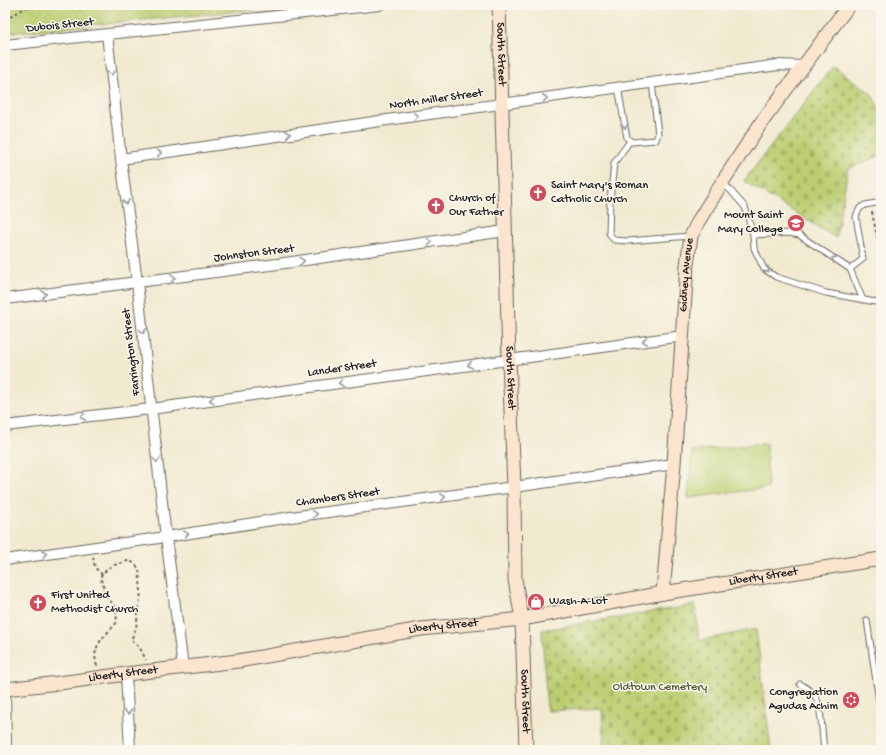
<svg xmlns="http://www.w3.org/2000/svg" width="886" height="755" font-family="'Gochi Hand',sans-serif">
  <defs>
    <pattern id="cemetery-stones" width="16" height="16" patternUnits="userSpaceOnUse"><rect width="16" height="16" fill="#bcce71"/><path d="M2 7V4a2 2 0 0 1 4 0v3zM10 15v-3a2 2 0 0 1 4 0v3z" fill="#a1b061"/></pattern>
    <pattern id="park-dots" width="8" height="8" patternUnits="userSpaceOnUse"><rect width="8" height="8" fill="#bcce71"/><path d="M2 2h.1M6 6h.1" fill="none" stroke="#a1b061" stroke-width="1.8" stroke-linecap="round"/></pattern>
  </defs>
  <rect width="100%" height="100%" fill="#fbf7ec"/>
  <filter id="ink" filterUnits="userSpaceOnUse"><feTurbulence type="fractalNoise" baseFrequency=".025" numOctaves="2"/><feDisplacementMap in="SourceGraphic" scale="8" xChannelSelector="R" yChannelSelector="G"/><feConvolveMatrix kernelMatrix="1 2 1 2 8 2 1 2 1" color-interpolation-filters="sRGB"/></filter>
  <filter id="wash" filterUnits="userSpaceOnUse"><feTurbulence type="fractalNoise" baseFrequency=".012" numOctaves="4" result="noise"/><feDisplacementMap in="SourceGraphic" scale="16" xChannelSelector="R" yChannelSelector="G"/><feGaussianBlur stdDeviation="0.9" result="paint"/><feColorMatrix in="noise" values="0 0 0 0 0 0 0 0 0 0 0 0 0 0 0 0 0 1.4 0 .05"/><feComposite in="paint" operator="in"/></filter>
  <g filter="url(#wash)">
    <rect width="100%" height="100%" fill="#f1ead1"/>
    <path fill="#bcce71" stroke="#6c7546" d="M766 443 768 488 688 498 692 451Z"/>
    <path fill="url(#cemetery-stones)" stroke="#6c7546" d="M833 66 871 93 881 112V155L848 169 836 238 744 181Z
      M695 605 699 641 756 629 771 750H604L602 708 547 711 542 630Z"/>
    <path fill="url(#park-dots)" stroke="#6c7546" d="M5 5H305L5 33Z"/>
  </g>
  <g filter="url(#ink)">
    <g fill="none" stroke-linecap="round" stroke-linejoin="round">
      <defs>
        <path id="lane" d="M618 87 627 138 632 142 656 140 658 134 652 83
          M630 141 614 163 610 201 609 233 614 240 628 241 690 236
          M723 182 745 207 753 235 754 248 764 269 776 277 826 293 881 303
          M753 235 790 233 799 235 850 269 863 300
          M850 269 863 259 856 216 860 208 865 205 881 202
          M867 620 881 715
          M800 684C805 687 812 691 815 696 822 706 822 737 824 750"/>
        <path id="street" d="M107 34 121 159 137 282 166 537 183 667
          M5 45 379 5
          M121 159 380 121 778 65 803 66
          M5 299 285 263 505 231
          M5 426 151 409 683 336
          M5 560 166 537 291 517 514 487 674 464
          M126 674 130 750
          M5 687 6 750"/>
        <g id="secondary">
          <path id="s1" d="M499 5 509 360 514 487 515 580 522 619 526 750"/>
          <path id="s2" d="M663 593 674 464 687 265 691 236 699 220 723 181 761 123 849 5"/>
          <path id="s3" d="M5 689 59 683 126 674 238 661 421 629 522 619 663 593 881 559"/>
        </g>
      </defs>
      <use href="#lane" stroke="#67645b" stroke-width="7"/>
      <use href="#street" stroke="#67645b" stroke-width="12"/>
      <use href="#secondary" stroke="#67645b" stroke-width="15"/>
      <path stroke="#67645b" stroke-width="2" stroke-dasharray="3 3" stroke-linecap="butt" d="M5 20 30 5
        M872 212 881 256
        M93 557 95 568 102 574
        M97 666C90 645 106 636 117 622L116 610 114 605 104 594 103 584 100 578 102 574 111 566 127 561 132 562 136 565 139 569 141 592 136 628 131 640 140 648 146 660"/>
      <use href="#lane" stroke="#fff" stroke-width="5"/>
      <use href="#street" stroke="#fff" stroke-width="10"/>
      <use href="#secondary" stroke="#fce5cf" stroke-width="13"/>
    </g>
    <defs><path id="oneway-chevron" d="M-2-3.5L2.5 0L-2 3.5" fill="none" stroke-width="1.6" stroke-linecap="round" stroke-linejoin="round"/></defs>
    <g stroke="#999">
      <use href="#oneway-chevron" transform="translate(111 73) rotate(84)"/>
      <use href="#oneway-chevron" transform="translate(545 98) rotate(-8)"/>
      <use href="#oneway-chevron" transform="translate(416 116) rotate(-8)"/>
      <use href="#oneway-chevron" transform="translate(625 126) rotate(79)"/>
      <use href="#oneway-chevron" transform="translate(288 134) rotate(-8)"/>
      <use href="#oneway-chevron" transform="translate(159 153) rotate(-8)"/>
      <use href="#oneway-chevron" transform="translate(126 202) rotate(82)"/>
      <use href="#oneway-chevron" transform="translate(430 242) rotate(-8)"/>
      <use href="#oneway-chevron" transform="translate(834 259) rotate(-146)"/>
      <use href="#oneway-chevron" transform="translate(302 261) rotate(-8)"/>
      <use href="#oneway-chevron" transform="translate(767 270) rotate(43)"/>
      <use href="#oneway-chevron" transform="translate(173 278) rotate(-7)"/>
      <use href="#oneway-chevron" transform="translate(44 294) rotate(-7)"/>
      <use href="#oneway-chevron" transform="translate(143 331) rotate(83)"/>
      <use href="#oneway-chevron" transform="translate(645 341) rotate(172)"/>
      <use href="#oneway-chevron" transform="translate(470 365) rotate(172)"/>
      <use href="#oneway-chevron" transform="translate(341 383) rotate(172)"/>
      <use href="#oneway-chevron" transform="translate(212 400) rotate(172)"/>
      <use href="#oneway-chevron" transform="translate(83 417) rotate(173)"/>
      <use href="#oneway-chevron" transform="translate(157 460) rotate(83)"/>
      <use href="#oneway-chevron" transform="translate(443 497) rotate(-8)"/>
      <use href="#oneway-chevron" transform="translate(315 514) rotate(-8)"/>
      <use href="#oneway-chevron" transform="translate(186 534) rotate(-9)"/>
      <use href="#oneway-chevron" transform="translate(44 554) rotate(-8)"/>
      <use href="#oneway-chevron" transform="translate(128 712) rotate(88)"/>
    </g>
  </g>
  <defs>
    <symbol id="church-disc" viewBox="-11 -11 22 22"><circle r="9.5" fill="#d1495b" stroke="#fbf7ec"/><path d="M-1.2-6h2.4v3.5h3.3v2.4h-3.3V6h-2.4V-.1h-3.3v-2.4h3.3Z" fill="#fff"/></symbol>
    <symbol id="university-disc" viewBox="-11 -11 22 22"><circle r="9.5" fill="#d1495b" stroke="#fbf7ec"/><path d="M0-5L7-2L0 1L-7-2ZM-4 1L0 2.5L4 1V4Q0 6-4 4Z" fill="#fff"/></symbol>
    <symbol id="shop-disc" viewBox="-11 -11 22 22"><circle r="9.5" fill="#d1495b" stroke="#fbf7ec"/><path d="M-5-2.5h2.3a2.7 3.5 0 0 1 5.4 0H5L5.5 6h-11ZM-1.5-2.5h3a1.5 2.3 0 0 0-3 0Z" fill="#fff"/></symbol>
    <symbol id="synagogue-disc" viewBox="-11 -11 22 22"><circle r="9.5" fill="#d1495b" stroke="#fbf7ec"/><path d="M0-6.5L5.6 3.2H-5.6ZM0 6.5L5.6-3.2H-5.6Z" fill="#fff"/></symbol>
  </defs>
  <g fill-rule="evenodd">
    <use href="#church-disc" x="528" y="183" width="20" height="20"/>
    <use href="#church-disc" x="426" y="196" width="20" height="20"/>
    <use href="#university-disc" x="786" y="213" width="20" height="20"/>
    <use href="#shop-disc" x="526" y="592" width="20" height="20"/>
    <use href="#church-disc" x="28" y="593" width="20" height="20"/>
    <use href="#synagogue-disc" x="841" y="690" width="20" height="20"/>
  </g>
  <g text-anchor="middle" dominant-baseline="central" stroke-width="3" stroke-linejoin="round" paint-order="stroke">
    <g font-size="12" fill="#1c1c1c" stroke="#fbf7ec">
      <text transform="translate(60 26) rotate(-6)">Dubois Street</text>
      <text stroke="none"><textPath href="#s1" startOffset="49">South Street</textPath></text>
      <text transform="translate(436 100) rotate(-8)">North Miller Street</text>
      <text transform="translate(254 254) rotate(-7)">Johnston Street</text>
      <text stroke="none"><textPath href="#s2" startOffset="319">Gidney Avenue</textPath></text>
      <text transform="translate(132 352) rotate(-97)">Farrington Street</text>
      <text transform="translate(342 369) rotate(-8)">Lander Street</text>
      <text stroke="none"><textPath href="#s1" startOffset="373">South Street</textPath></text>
      <text transform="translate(338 498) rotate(-8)">Chambers Street</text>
      <text stroke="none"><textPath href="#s3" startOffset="767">Liberty Street</textPath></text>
      <text stroke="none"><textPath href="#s3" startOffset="443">Liberty Street</textPath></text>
      <text stroke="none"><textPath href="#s3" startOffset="119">Liberty Street</textPath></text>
      <text stroke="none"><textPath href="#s1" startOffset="697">South Street</textPath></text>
    </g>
    <g font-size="12" fill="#1c1c1c" stroke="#fbf7ec" text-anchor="start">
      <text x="551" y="186">Saint Mary's Roman<tspan x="551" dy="14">Catholic Church</tspan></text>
      <text x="449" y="199">Church of<tspan x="449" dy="14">Our Father</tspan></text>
      <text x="783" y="216" text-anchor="end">Mount Saint<tspan x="783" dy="14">Mary College</tspan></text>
      <text x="51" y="596">First United<tspan x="51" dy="14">Methodist Church</tspan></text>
      <text x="549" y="602">Wash-A-Lot</text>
      <text x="838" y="693" text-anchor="end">Congregation<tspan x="838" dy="14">Agudas Achim</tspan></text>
    </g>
    <g font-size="12" fill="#545a3a" stroke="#fbf7ec">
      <text x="660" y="688">Oldtown Cemetery</text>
    </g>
  </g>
  <rect width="886" height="755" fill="none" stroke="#fbf7ec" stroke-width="20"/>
</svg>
